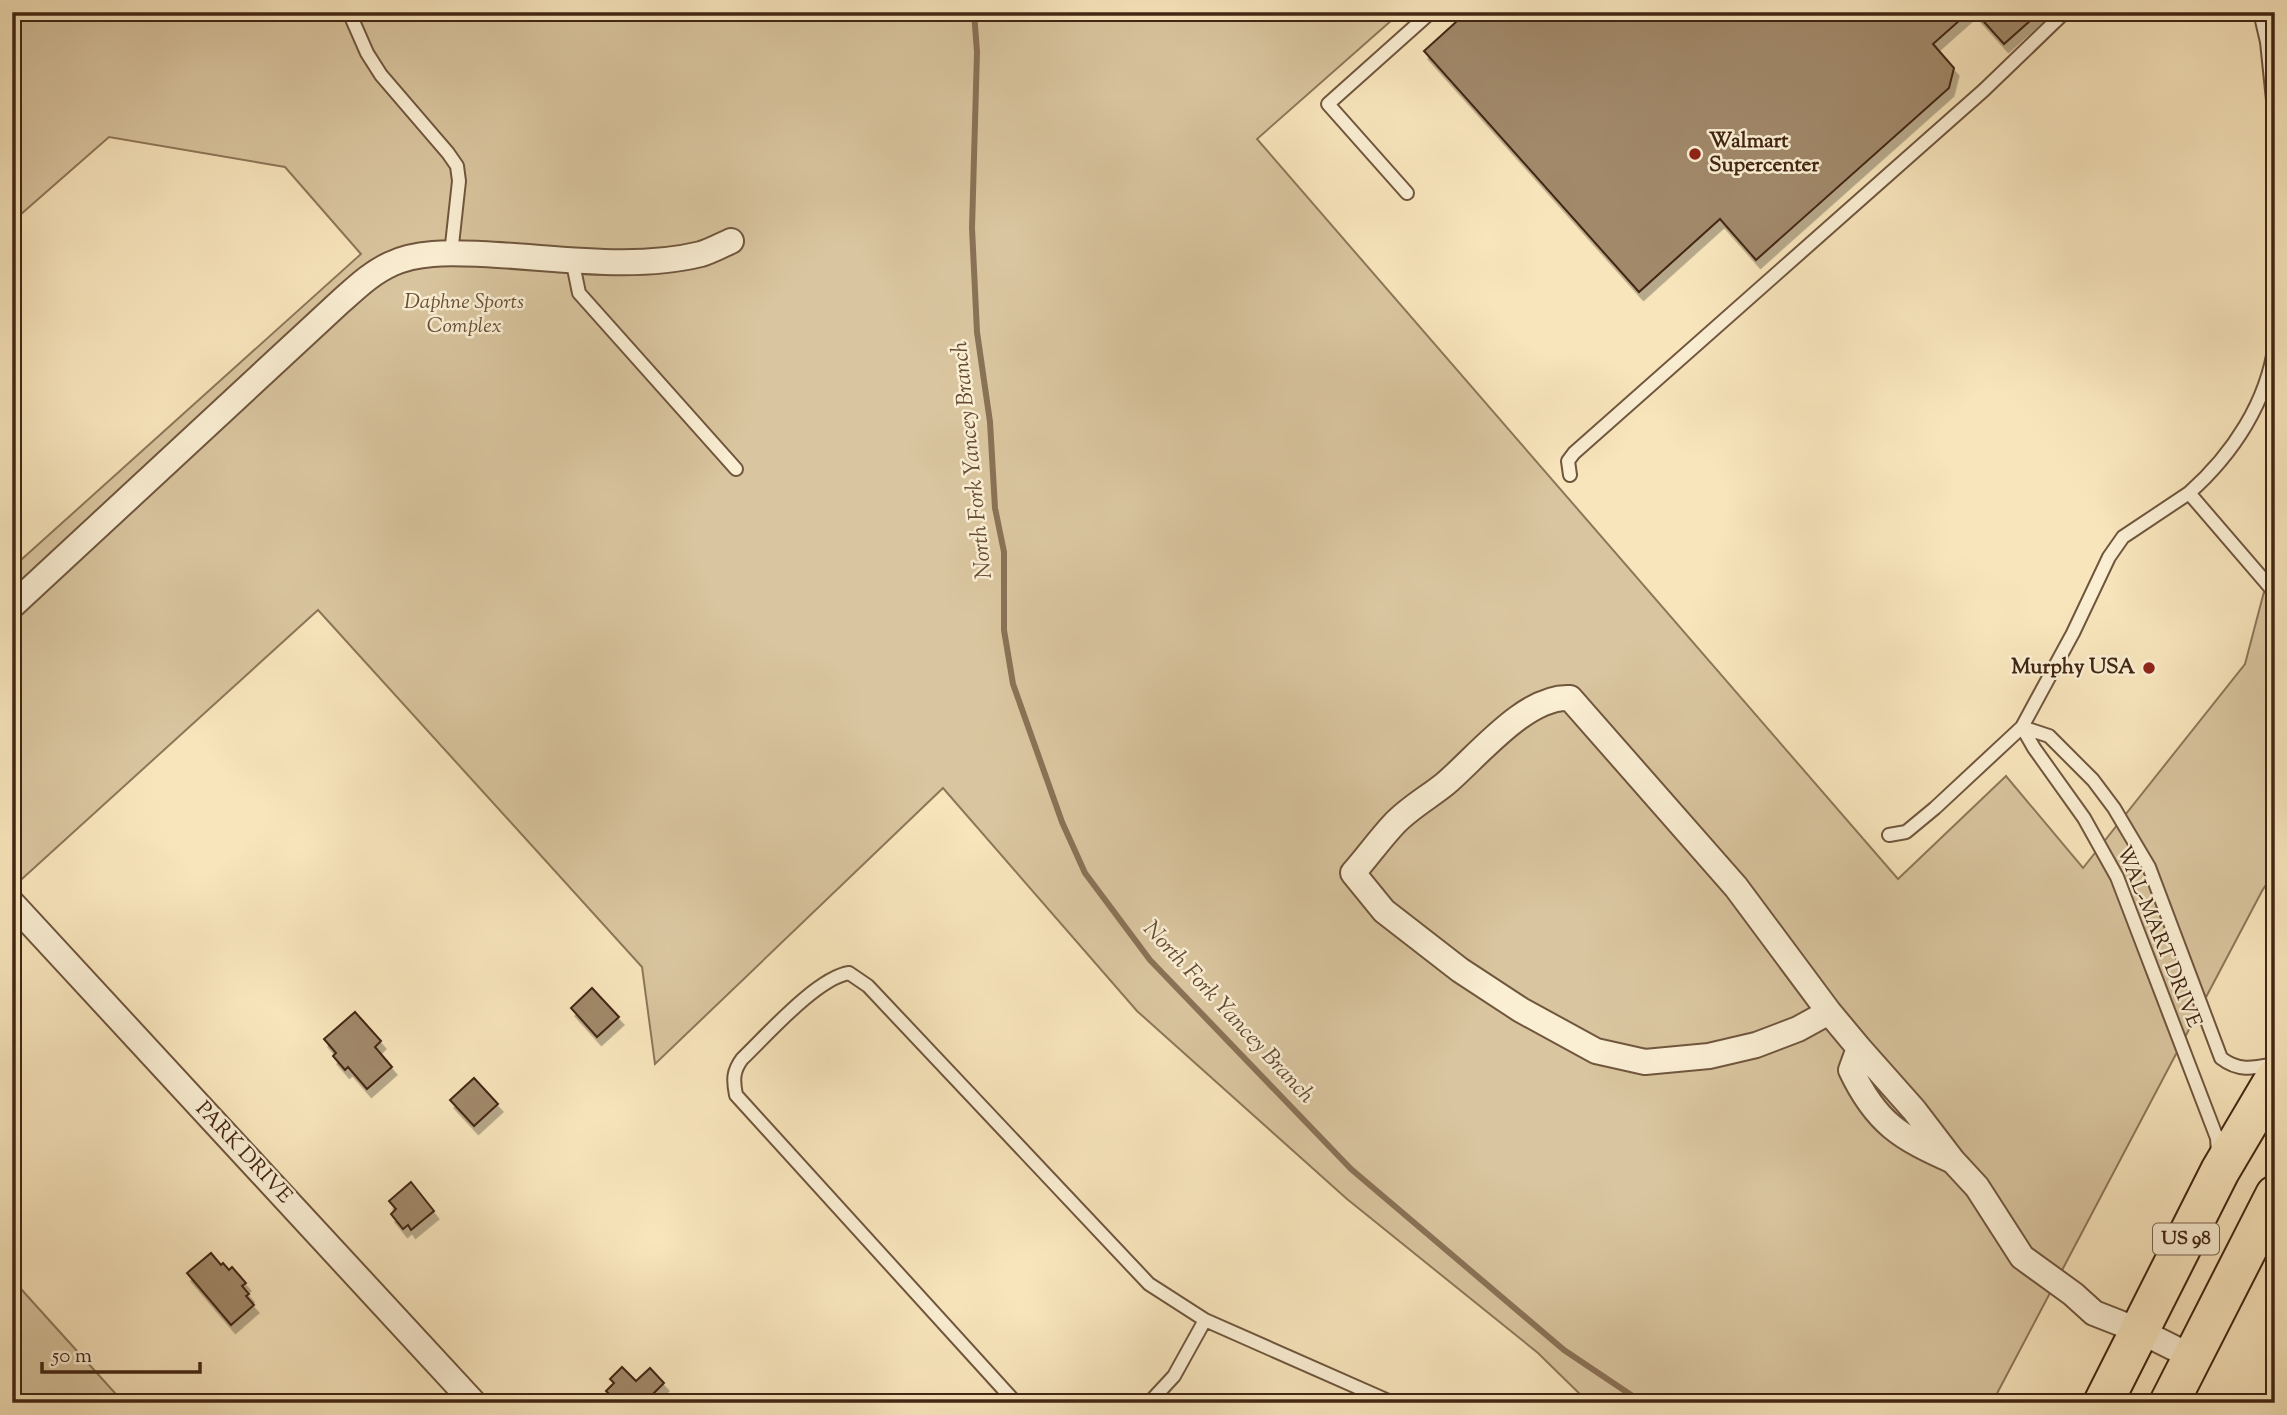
<svg xmlns="http://www.w3.org/2000/svg" width="2287" height="1415" font-family="'Sorts Mill Goudy',serif">
  <defs>
    <filter id="shadow"><feDropShadow dx="4.5" dy="8" stdDeviation="0" flood-color="#0004"/></filter>
  </defs>
  <rect width="100%" height="100%" fill="#f8e5bc"/>
  <filter id="stains"><feTurbulence type="fractalNoise" baseFrequency=".00286" numOctaves="4"/><feColorMatrix values="0 0 0 0 .2 0 0 0 0 .09 0 0 0 0 .02 0 0 0 .5 -.17"/></filter>
  <radialGradient id="worn" r=".72"><stop offset=".6" stop-color="#630" stop-opacity="0"/><stop offset="1" stop-color="#630" stop-opacity=".3"/></radialGradient>
  <path fill="#d9c59f" stroke="#8e7659" stroke-width="2" d="M12 12H1401L1257 139 1898 879 2006 776 2083 868 2245 664 2275 550V871L2262 891 1992 1403H1589L1538 1353 1347 1199 1137 1011 943 788 655 1064 642 967 318 610 12 888V568L361 254 285 167 109 137 12 222Z
    M12 1279 124 1403H12Z"/>
  <g fill="none" stroke-linecap="round" stroke-linejoin="round">
    <path stroke="#8a7256" stroke-width="6" d="M974 12 977 52 972 228 977 332 990 422 995 508 1004 552V630L1013 684 1062 822 1085 873 1150 960 1351 1169 1564 1350 1643 1403
      M2273 981 2275 977"/>
  </g>
  <path fill="#a1896b" stroke="#422613" stroke-width="2" filter="url(#shadow)" d="M1467 12H1969L1933 44 1954 68 1949 88 1756 260 1720 219 1639 292 1424 51Z
    M1975 12H2040L2004 44Z
    M592 988 619 1017 597 1037 571 1008Z
    M355 1012 381 1041 375 1047 392 1067 367 1089 348 1067 345 1070 333 1056 336 1053 324 1039Z
    M474 1078 498 1104 474 1126 450 1100Z
    M411 1182 434 1211 411 1230 408 1225 403 1229 391 1214 396 1209 389 1201Z
    M211 1253 221 1265 223 1263 229 1270 232 1267 246 1283 242 1286 249 1294 246 1296 254 1305 231 1325 187 1273Z
    M622 1367 636 1381 650 1368 664 1383 644 1403H618L606 1391 614 1383 610 1379Z"/>
  <g fill="none" stroke-linecap="round" stroke-linejoin="round">
    <defs>
      <path id="lane" d="M349 12 367 53 381 75 448 153 457 166 459 181 451 254
        M2260 12 2267 42 2275 119
        M1407 193 1328 104 1431 12
        M572 259 579 293 736 469
        M2275 344C2267 402 2233 454 2189 493L2275 593
        M1570 475 1568 461 1574 453 1984 90 2065 12
        M2022 727 2034 748 2084 818 2117 877 2217 1138 2218 1153
        M2022 727 2049 736 2093 780 2114 808 2149 867 2221 1058C2239 1072 2254 1068 2275 1064
        M1889 835 1906 832 1935 808 2022 727 2073 633 2109 557 2123 537 2189 493
        M1016 1403 736 1095C733 1080 733 1071 742 1059 767 1035 817 978 849 973L868 986 1149 1284 1205 1320 1393 1403
        M1149 1403 1174 1376 1205 1320"/>
      <path id="street" d="M12 606 340 302C356 288 371 273 391 264 418 251 452 253 481 254 552 257 632 271 701 254 711 251 722 245 731 241
        M12 903 474 1403
        M1829 1012 1798 1029 1756 1045 1709 1056 1645 1062 1596 1051 1521 1010 1460 970 1384 911 1353 873C1367 857 1380 839 1394 824 1409 808 1429 797 1445 784 1477 757 1526 695 1570 698L1736 887 1829 1012 1859 1048
        M1859 1048 1914 1110 1953 1161C1901 1138 1876 1123 1851 1070Z
        M1953 1161 1977 1187 2022 1257 2073 1294 2094 1313 2140 1331 2192 1357"/>
      <path id="primary" d="M2103 1403 2220 1171 2275 1078
        M2169 1403 2275 1195"/>
    </defs>
    <use href="#lane" stroke="#70563d" stroke-width="16"/>
    <use href="#street" stroke="#70563d" stroke-width="28"/>
    <use href="#primary" stroke="#422613" stroke-width="42"/>
    <use href="#lane" stroke="#faeed3" stroke-width="12"/>
    <use href="#street" stroke="#faeed3" stroke-width="24"/>
    <use href="#primary" stroke="#f8e5bc" stroke-width="38"/>
  </g>
  <g fill="#8f2418" stroke="#faeed3" stroke-width="2.5">
    <circle cx="1695" cy="154" r="7"/>
    <circle cx="2149" cy="668" r="7"/>
  </g>
  <g text-anchor="middle" dominant-baseline="central" stroke-width="5" stroke-linejoin="round" paint-order="stroke">
    <rect fill="#faeed3" stroke="#79624d" stroke-width="2" x="2153" y="1223.5" width="66" height="31" rx="5"/>
    <g font-size="19" font-weight="bold" fill="#422613">
      <text x="2186" y="1239">US 98</text>
    </g>
    <g font-size="21" font-weight="bold" fill="#422613" stroke="#faeed3" text-anchor="start">
      <text x="1709" y="142">Walmart<tspan x="1709" dy="24">Supercenter</tspan></text>
      <text x="2135" y="668" text-anchor="end">Murphy USA</text>
    </g>
    <g font-size="21" font-style="italic" fill="#684e36" stroke="#faeed3">
      <text x="464" y="303">Daphne Sports<tspan x="464" dy="24">Complex</tspan></text>
    </g>
    <g font-size="21" fill="#422613" stroke="#faeed3">
      <text transform="translate(2158 937) rotate(68)">WAL-MART DRIVE</text>
      <text transform="translate(243 1153) rotate(47)">PARK DRIVE</text>
    </g>
    <g font-size="23" font-style="italic" fill="#664c35" stroke="#faeed3">
      <text transform="translate(973 460) rotate(-96)">North Fork Yancey Branch</text>
      <text transform="translate(1228 1013) rotate(47)">North Fork Yancey Branch</text>
    </g>
  </g>
  <rect width="2287" height="1415" fill="none" stroke="#f8e5bc" stroke-width="42"/>
  <rect x="14" y="14" width="2259" height="1387" fill="none" stroke="#422613" stroke-width="3.5"/>
  <rect x="21" y="21" width="2245" height="1373" fill="none" stroke="#422613" stroke-width="2"/>
  <path d="M42 1362v10h158v-10" fill="none" stroke="#422613" stroke-width="3.5"/>
  <text x="52" y="1362" font-size="21" fill="#422613" stroke="#faeed3" stroke-width="5" paint-order="stroke">50 m</text>
  <rect width="100%" height="100%" filter="url(#stains)"/>
  <rect width="100%" height="100%" fill="url(#worn)"/>
</svg>
